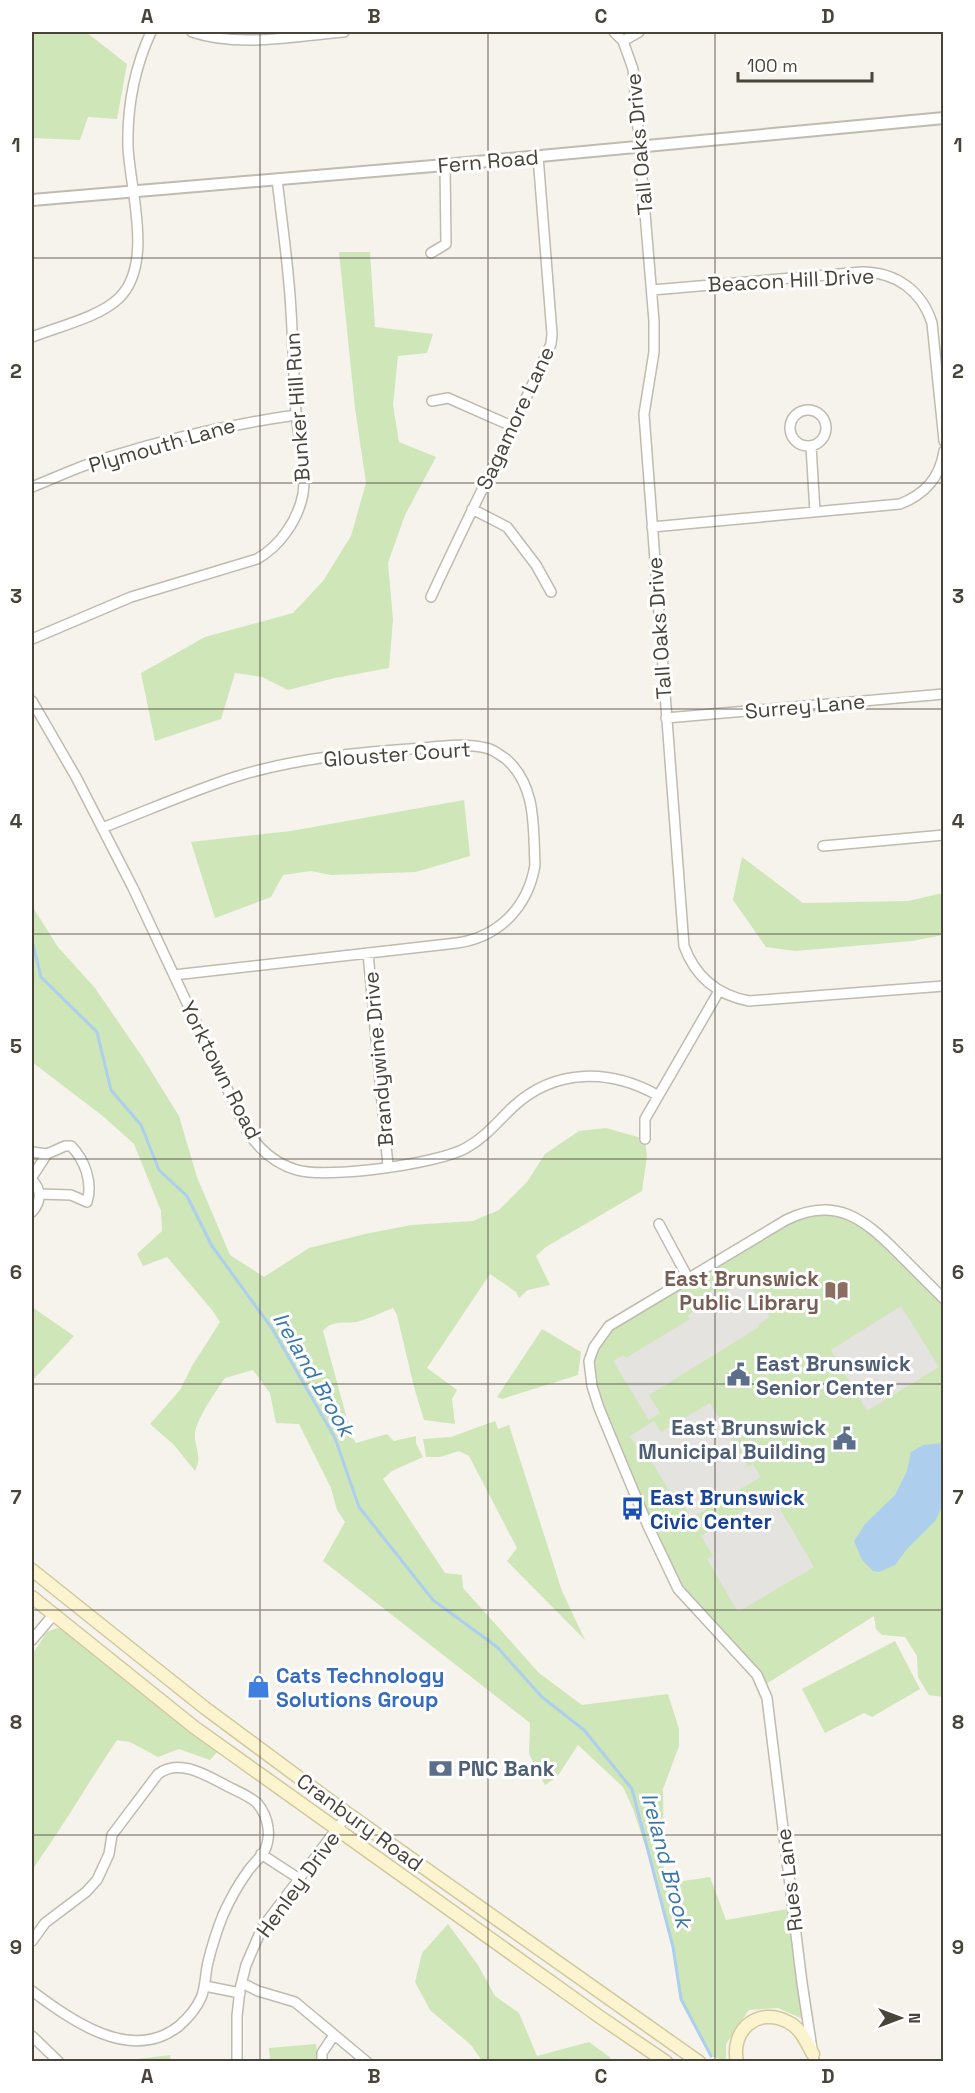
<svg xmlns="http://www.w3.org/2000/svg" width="975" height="2093" font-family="'Space Grotesk',sans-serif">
  <rect width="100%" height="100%" fill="#f5f3ec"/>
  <path fill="#cfe6b8" d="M32 32H86L127 64 117 119 88 117 80 140 32 138Z
    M339 252H370L375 327 433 334 427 353 398 356 393 405 399 442 436 457 405 515 388 563 393 620 389 668 335 678 288 690 262 677 235 673 221 719 155 741 141 673 205 637 293 613 323 581 351 536 366 483 355 408Z
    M464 800 470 856 416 872 331 875 311 871 283 875 271 897 215 918 191 842 291 831Z
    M742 857 803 903 908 901 943 893V935L912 941 795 951 766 947 733 900Z
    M32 906 58 947 95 988 143 1058 179 1116 197 1177 230 1255 264 1277 309 1248 365 1234 411 1225 473 1221 499 1210 527 1182 545 1154 579 1131 606 1128 645 1139 647 1156 642 1191 546 1247 536 1256 550 1285 528 1290 519 1298 516 1292 490 1274 427 1368 457 1390 452 1399 455 1424 424 1420 414 1387 397 1315 393 1308C382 1312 371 1318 360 1321 348 1325 333 1318 323 1331L352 1437 356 1443 387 1434 394 1441 416 1436V1443L423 1457 392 1471 383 1479 445 1573 462 1575 463 1588 539 1673 582 1705 668 1694 679 1729V1746L663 1789 664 1884 710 1877 726 1920 793 1908 807 2021 778 2008 749 2010 726 2044V2061L711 2056 681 1999 673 1947 660 1891 633 1809 623 1787 578 1745 557 1777 545 1785 529 1754 530 1723 323 1561 345 1522 337 1510 331 1488 299 1424 276 1423 270 1393 253 1370 225 1378C216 1391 197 1418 195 1433 194 1448 203 1456 195 1471L174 1445 150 1424 180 1390 192 1366 220 1322 212 1310 167 1257 143 1266 137 1254 162 1231 161 1211 134 1144 104 1117 32 1062Z
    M809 1212 856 1218 943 1299V1697L929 1695 918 1677 917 1656 905 1637 882 1635 876 1629 874 1616 763 1686 678 1589 592 1386 594 1347 609 1326Z
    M32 1307 74 1336 32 1381Z
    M542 1329 581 1352 578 1375 502 1399 497 1397Z
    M495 1421 498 1429 509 1425 562 1591 585 1640 507 1561 517 1548 469 1456 459 1451 440 1457H426L423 1439 451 1437Z
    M57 1628 68 1631 218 1751 210 1760 179 1749 158 1757 130 1742 117 1740C88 1783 62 1828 32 1870V1655L47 1632Z
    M895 1641 920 1689 872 1717 864 1713 825 1733 802 1689Z
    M448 1924 478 1965 495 1996 519 2013 537 2056 589 2042 611 2058 605 2062 482 2061 471 2045 430 2010 415 1982 422 1953Z
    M316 2044 318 2061H270L269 2048Z
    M170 2055 171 2061H123Z"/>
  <path fill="#e4e3e0" d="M747 1279 770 1317 758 1325 759 1327 649 1395 660 1413 649 1420 613 1361 623 1355 626 1358 690 1319 688 1315 709 1302 705 1295 715 1289 719 1296Z
    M901 1306 939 1367 867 1411 831 1350Z
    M710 1403 748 1467 753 1464 761 1477 691 1518 685 1507 680 1509 641 1444 636 1446 630 1436 654 1421 661 1432Z
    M771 1494 814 1567 738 1612 707 1559 713 1556 701 1536Z"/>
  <path fill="#adcfed" d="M943 1443V1503L936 1520 907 1549 895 1565 879 1572 873 1571 862 1560 854 1541 866 1523 895 1495 907 1471 911 1452 923 1445Z"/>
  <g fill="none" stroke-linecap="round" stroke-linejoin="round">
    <path stroke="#adcfed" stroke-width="3" d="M32 940 41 977 97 1032 111 1090 141 1125 159 1170 187 1196 212 1246 273 1330 335 1438 359 1507 433 1600 497 1647 542 1697 584 1730 632 1789 673 1947 681 1999 711 2056"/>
    <defs>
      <path id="minor" d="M192 32C240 48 294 36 344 32
        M614 32 623 41 633 69 654 321V352L644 414 684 946C695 976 717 995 749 1001L944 986
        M623 41 639 32
        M431 253 446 244 445 165
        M652 290 862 272C896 272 922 291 932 323L944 441
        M32 337C57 327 100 317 119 298 154 264 130 190 128 147 127 108 135 67 151 32
        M432 401 448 398 514 427
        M790 428a18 18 0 1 1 36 0a18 18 0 1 1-36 0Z
        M811 446 815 512
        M32 487C57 477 82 465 109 457 170 438 233 424 296 415
        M472 509 507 527 536 565 551 592
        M652 527 900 504C925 494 940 478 944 451
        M431 597C470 512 513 429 551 344L552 334 538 156
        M32 639 131 597 257 559C280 546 298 520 303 494 307 466 298 439 296 412 293 369 293 326 289 284 286 249 281 214 277 179
        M32 701 76 777 133 888 247 1131C259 1149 276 1164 297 1170 327 1179 438 1164 466 1148 486 1137 498 1121 514 1106 556 1068 610 1069 657 1095
        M666 718 944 694
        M102 828C146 811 194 790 238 776 297 758 361 752 423 748 443 746 466 743 486 748 493 749 500 755 506 759 537 786 533 828 535 865 528 907 499 937 457 943L174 975
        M823 846 944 835
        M368 953 388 1166
        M645 1139V1119L719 991
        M32 1152 47 1154 65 1146H71C85 1160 93 1183 87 1202L71 1195 40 1194
        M32 1177 47 1154
        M32 1180C42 1190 41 1202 32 1212
        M659 1224 688 1278
        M32 1640 54 1614
        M261 1854 298 1878
        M32 1941 45 1923 86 1892 97 1880 109 1854 112 1835 158 1774C180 1757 209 1777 229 1787 239 1792 249 1796 257 1803 263 1810 267 1819 268 1828 269 1835 268 1843 265 1850 261 1857 253 1864 248 1871 238 1885 230 1899 223 1915 217 1930 212 1946 208 1962 205 1974 206 1986 201 1998 196 2009 188 2018 179 2026 131 2064 71 2020 32 1991
        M242 1983 258 1991 295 2002 367 2062
        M205 1986 240 1993
        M32 2036 59 2062
        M237 2062V2016L240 1989 246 1965 262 1928 348 1814
        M322 2062V2053L334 2035
        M814 2062 802 1983 767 1698 757 1675 678 1589 648 1526 599 1408 592 1386 589 1361 594 1347 609 1326 786 1220C835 1196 863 1218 897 1252 913 1268 928 1283 944 1299"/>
      <path id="tertiary" d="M32 200 445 165 944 118"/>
      <path id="secondary" d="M32 1570 205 1708 348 1814 699 2062
        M32 1597 194 1727 600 2017 666 2062
        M737 2062C730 2030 758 2006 788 2022 801 2028 806 2042 813 2054"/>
    </defs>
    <use href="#minor" stroke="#c0bbaf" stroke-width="12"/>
    <use href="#tertiary" stroke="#c0bbaf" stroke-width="14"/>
    <use href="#secondary" stroke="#d2c89e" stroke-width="15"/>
    <use href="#minor" stroke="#fff" stroke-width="9"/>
    <use href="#tertiary" stroke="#fff" stroke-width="10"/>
    <use href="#secondary" stroke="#fcf3cf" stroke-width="12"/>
  </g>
  <path fill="none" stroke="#49443a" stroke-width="1.5" stroke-opacity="0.55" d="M260 32V2062M488 32V2062M715 32V2062M32 258H944M32 483H944M32 709H944M32 934H944M32 1159H944M32 1384H944M32 1610H944M32 1835H944"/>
  <defs>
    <symbol id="library-bare" viewBox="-9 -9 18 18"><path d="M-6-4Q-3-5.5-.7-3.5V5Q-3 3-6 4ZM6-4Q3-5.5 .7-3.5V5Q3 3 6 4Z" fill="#8d6e63" stroke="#fff" stroke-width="2.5" paint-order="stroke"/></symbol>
    <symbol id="civic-bare" viewBox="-9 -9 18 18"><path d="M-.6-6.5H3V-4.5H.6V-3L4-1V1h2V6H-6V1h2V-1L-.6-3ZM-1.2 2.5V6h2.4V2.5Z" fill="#5c6f8a" stroke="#fff" stroke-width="2.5" paint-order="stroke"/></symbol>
    <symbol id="bus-bare" viewBox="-9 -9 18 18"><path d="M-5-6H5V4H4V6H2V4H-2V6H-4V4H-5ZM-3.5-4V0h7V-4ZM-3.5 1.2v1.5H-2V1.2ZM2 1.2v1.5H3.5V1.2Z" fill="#1a4fb4" stroke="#fff" stroke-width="2.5" paint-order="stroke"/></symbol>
    <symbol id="shop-bare" viewBox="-9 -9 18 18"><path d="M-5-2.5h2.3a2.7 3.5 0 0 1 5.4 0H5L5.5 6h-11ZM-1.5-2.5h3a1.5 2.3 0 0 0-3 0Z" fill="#3f7fe0" stroke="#fff" stroke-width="2.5" paint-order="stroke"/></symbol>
    <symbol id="bank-bare" viewBox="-9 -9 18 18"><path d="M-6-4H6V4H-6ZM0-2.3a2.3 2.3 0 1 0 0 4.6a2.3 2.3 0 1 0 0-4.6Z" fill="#5c6f8a" stroke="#fff" stroke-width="2.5" paint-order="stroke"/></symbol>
  </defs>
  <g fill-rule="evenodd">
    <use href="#library-bare" x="820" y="1274" width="33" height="33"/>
    <use href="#civic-bare" x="722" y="1358" width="33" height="33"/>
    <use href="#civic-bare" x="828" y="1422" width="33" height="33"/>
    <use href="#bus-bare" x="616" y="1492" width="33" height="33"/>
    <use href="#shop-bare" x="242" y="1670" width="33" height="33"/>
    <use href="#bank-bare" x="424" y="1752" width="33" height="33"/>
  </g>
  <g text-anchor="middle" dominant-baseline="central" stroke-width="6" stroke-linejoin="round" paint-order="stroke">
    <g font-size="21" fill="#49443a" stroke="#fff">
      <text transform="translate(639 144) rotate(-95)">Tall Oaks Drive</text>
      <text transform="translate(488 161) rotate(-5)">Fern Road</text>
      <text transform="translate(791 280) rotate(-3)">Beacon Hill Drive</text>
      <text transform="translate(297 407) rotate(-94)">Bunker Hill Run</text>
      <text transform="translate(515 418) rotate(-65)">Sagamore Lane</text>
      <text transform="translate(162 445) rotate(-16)">Plymouth Lane</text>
      <text transform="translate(659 628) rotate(-94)">Tall Oaks Drive</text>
      <text transform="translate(805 706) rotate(-5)">Surrey Lane</text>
      <text transform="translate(397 754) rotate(-4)">Glouster Court</text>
      <text transform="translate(378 1059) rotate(-95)">Brandywine Drive</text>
      <text transform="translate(221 1070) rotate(63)">Yorktown Road</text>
      <text transform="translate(360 1822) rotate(36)">Cranbury Road</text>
      <text transform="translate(789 1880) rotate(-97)">Rues Lane</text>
      <text transform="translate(298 1884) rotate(-54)">Henley Drive</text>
    </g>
    <g font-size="21" font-weight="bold" fill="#785e54" stroke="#fff" text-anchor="end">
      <text x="819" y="1278">East Brunswick<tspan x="819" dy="24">Public Library</tspan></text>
    </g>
    <g font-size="21" font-weight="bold" fill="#4e5e75" stroke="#fff" text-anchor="start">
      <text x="756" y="1363">East Brunswick<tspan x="756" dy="24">Senior Center</tspan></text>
      <text x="826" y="1427" text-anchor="end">East Brunswick<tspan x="826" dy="24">Municipal Building</tspan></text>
      <text x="458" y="1768">PNC Bank</text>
    </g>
    <g font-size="21" font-weight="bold" fill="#164399" stroke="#fff" text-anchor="start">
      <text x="650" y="1497">East Brunswick<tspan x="650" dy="24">Civic Center</tspan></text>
    </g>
    <g font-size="21" font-weight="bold" fill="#366cbe" stroke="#fff" text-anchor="start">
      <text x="276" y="1675">Cats Technology<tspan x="276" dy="24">Solutions Group</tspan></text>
    </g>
    <g font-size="22" font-style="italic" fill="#3876b0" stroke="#fff">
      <text transform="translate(314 1374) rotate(60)">Ireland Brook</text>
      <text transform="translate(667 1860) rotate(75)">Ireland Brook</text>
    </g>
  </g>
  <rect width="975" height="2093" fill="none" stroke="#ffffff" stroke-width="66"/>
  <g transform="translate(900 2018) rotate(90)" stroke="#ffffff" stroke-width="4.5" paint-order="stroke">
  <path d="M0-4.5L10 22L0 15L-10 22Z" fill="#49443a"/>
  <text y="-9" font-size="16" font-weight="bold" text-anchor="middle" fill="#49443a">N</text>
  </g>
  <path d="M738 72v9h134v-9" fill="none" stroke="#49443a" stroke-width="3"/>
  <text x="747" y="72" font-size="18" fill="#49443a" stroke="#ffffff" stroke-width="4.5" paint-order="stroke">100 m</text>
  <rect x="33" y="33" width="909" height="2027" fill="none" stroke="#49443a" stroke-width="2"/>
  <g font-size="20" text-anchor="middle" font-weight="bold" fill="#49443a">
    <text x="147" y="23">A</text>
    <text x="374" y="23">B</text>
    <text x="601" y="23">C</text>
    <text x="828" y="23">D</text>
    <text x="16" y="152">1</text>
    <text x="958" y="152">1</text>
    <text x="16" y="378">2</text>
    <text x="958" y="378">2</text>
    <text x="16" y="603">3</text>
    <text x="958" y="603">3</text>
    <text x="16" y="828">4</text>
    <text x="958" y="828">4</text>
    <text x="16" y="1053">5</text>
    <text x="958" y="1053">5</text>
    <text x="16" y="1279">6</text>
    <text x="958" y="1279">6</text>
    <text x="16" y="1504">7</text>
    <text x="958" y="1504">7</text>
    <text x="16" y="1729">8</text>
    <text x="958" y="1729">8</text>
    <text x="16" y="1954">9</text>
    <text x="958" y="1954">9</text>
    <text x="147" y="2083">A</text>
    <text x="374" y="2083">B</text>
    <text x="601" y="2083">C</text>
    <text x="828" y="2083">D</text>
  </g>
</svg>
